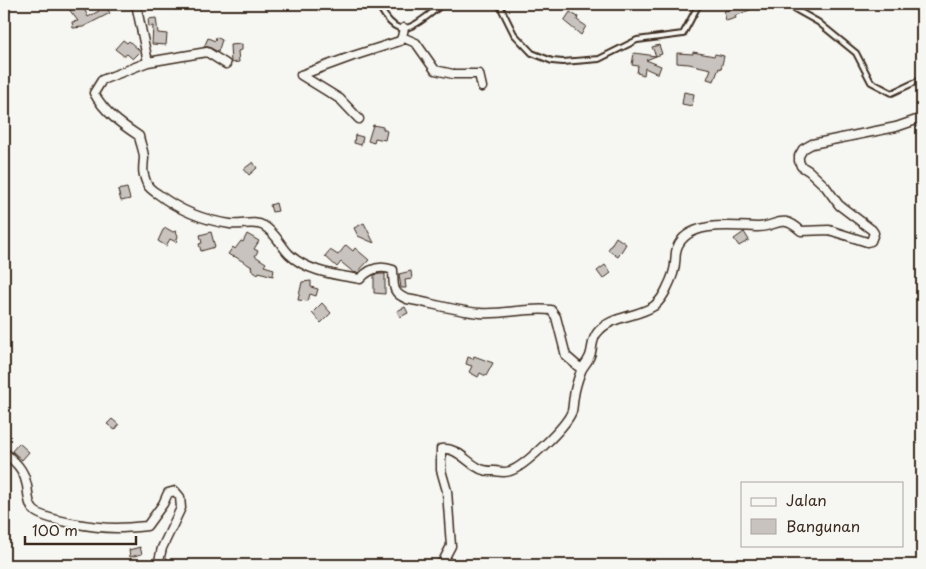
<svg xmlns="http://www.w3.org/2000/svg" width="926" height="569" font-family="'Playpen Sans',sans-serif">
  <rect width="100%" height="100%" fill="#f6f6f2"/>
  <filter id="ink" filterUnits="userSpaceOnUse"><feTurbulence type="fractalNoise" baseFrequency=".02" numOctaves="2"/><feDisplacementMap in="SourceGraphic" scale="10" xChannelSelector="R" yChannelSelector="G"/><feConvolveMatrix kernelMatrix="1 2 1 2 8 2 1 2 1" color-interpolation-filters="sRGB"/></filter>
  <g filter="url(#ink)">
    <path fill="#c8c3be" stroke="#3b2a1e" d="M65 4H82L88 17 99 11 97 8 104 4 110 13 83 27 73 28 72 22 78 21Z
      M734 4H764L735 16 736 18 726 21 724 11 736 8Z
      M570 12 578 17 577 20 586 26 581 35 564 21Z
      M156 18 158 33 167 34 166 45 152 44 153 26 149 27 148 19Z
      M216 37 222 40 218 52 209 47H204L208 38 215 41Z
      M123 40 127 43 129 41 139 50 140 52 133 59 127 54 124 56 115 49Z
      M242 44V50L238 51 239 62 231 63 230 45Z
      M659 45 662 54 656 56 652 47Z
      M693 52 714 56 715 54 724 56 721 69 719 68 714 81 707 79 711 69 689 64 677 63V53L693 54Z
      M634 53 656 56 646 60 661 66 658 74 645 68 644 75 637 73 638 66 632 65Z
      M684 92 694 94 692 106 682 104Z
      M373 125 383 127V129L387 131 385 140 375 138 374 143 368 141Z
      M355 135 363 137 361 145 354 143Z
      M253 162 257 168 249 175 244 169Z
      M127 188 130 199 121 201 118 190Z
      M276 203 278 211 272 212 270 205Z
      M364 223 374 243 358 236 354 228Z
      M166 228 173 232 176 231 178 236 176 242 170 239 166 246 158 241 163 230Z
      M211 232 215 247 201 251 199 244 202 243 200 235Z
      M744 232 749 240 739 246 734 239Z
      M247 234 259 241 254 249 258 251 255 256 266 263 264 266 274 269 273 276 259 272 258 274 251 269 252 267 234 256 233 257 228 254 233 247 235 249 241 241 243 242Z
      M616 237 626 244 618 257 608 250Z
      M346 245 353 251 355 248 369 260 357 273 353 272 341 262 337 267 325 256 330 250 338 255Z
      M605 265 611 273 603 279 597 271Z
      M411 271 412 279 405 280 406 288H401L399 274Z
      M380 274H385V294L374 293V275Z
      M311 281V287L318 289 316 296 310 294 308 301 298 300 302 282Z
      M322 303 331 313 321 323 312 313Z
      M405 307 408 313 400 317 397 311Z
      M474 356 493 363 486 376 480 373 478 377 469 372 472 366 466 364 468 357 473 359Z
      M112 419 119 425 115 430 107 424Z
      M19 443 29 452 22 460 12 451Z
      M140 547 142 554 130 557 129 550Z"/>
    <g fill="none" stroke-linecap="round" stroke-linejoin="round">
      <defs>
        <path id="service" d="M381 4 380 8C384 15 390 25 399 28 411 32 433 11 443 4
          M499 4 514 34 532 53 552 61 563 62 599 59 637 40 683 34 699 4
          M791 4 793 8 818 22 856 53 871 82 892 93 922 79"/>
        <path id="minor" d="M136 4 148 62 102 80 94 93C104 112 121 124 139 136 140 143 144 151 144 158 143 170 142 172 147 184 149 188 153 191 158 194 180 211 203 220 230 224 241 226 254 220 264 226 276 233 280 245 289 254 307 272 337 275 360 279 369 269 380 265 393 270 394 285 391 293 407 299 431 303 456 311 480 313 504 315 528 307 551 310L556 317 566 356 581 369
          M404 28 402 37 416 43 435 70 453 74H479L482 87
          M148 62 207 52 226 64
          M359 119 340 99 301 75 353 56 400 41 402 37
          M4 452C14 461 23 468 26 482 29 491 27 500 32 508 39 521 101 528 116 528 127 528 137 527 147 526L163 504 168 493 175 491 180 497 181 508 162 548 158 565
          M441 565 451 546 447 491 441 470V449C456 447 465 460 477 467 482 471 488 471 495 471 500 472 505 473 510 471 524 467 567 426 572 411 573 407 573 401 574 396 575 388 578 379 581 371 583 366 587 363 589 358 593 351 591 340 597 333 611 315 636 318 654 306 660 301 664 295 667 288 671 280 675 271 675 263 676 258 675 253 677 248 687 220 733 226 756 227 777 228 780 212 801 231L829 230 867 242 871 241 874 233 872 230 839 205 825 186 809 171 801 166 799 161V156L803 149 812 144 896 127 922 118"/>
      </defs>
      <use href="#service" stroke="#3b2a1e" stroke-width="8"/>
      <use href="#minor" stroke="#3b2a1e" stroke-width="11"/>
      <use href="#service" stroke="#f6f6f2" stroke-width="4"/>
      <use href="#minor" stroke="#f6f6f2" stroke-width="8"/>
    </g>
  </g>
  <rect width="926" height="569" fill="none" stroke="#f6f6f2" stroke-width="20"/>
  <rect x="10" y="10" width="906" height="549" fill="none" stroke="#3b2a1e" stroke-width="2" filter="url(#ink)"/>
  <rect x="741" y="482" width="162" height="65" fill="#f6f6f2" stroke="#aba49d"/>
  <rect x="751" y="498" width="25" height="8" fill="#f6f6f2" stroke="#aba49d"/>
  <text x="786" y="506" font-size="15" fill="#3b2a1e">Jalan</text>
  <rect x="751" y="519" width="25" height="15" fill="#c8c3be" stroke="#aba49d"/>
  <text x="786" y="532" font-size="15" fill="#3b2a1e">Bangunan</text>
  <path d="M25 536v8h111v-8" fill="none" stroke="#3b2a1e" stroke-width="2.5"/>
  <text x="32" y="536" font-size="15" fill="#3b2a1e" stroke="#f6f6f2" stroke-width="4" paint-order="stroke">100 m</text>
</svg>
